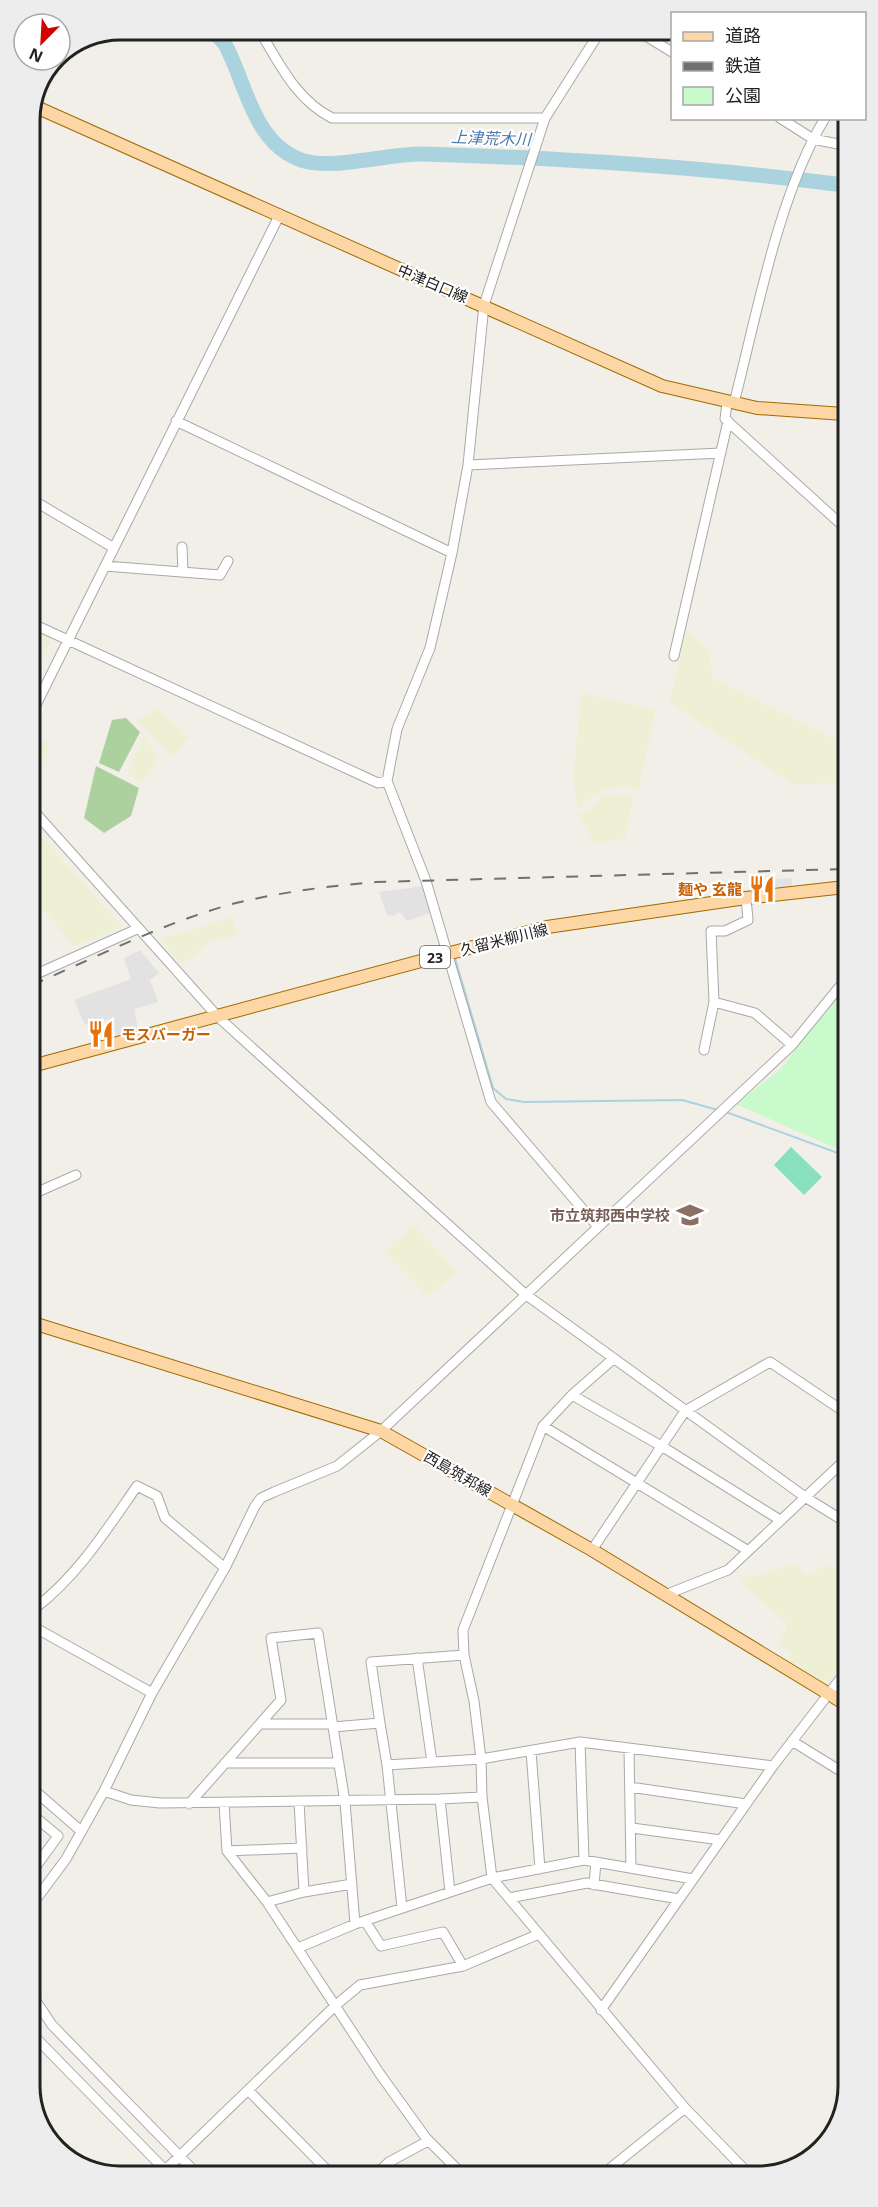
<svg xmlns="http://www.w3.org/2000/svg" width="878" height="2207" font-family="'Open Sans','Noto Sans JP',sans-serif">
  <rect width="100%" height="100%" fill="#f2efe9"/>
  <path fill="#eef0d5" d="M651 30H672V43Z
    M31 623 54 634 31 681Z
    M686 632 708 648 713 678 845 744V782L794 785 669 702Z
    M581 693 656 710 638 790 623 786 604 789 578 809 573 778Z
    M156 708 189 737 172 757 136 721Z
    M32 733 50 743 33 787 39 792 33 802Z
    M144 736 159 757 143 783 127 772Z
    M601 796H634L625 839 594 844 579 814 592 808Z
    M33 827 122 926 74 947 32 895Z
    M233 917 237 935 209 942 182 966 160 939Z
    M414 1225 458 1273 427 1296 384 1251Z
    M796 1563 807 1577 824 1566 847 1568V1655L826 1686 788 1663 791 1652 779 1646 787 1624 738 1580Z"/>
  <path fill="#add19e" d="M126 718 140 732 119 772 99 763 112 720Z
    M96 766 139 788 131 816 104 833 84 818Z"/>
  <path fill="#c8facc" d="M845 982 846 1153 736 1104 781 1069Z"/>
  <path fill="#88e0be" d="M791 1147 822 1177 804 1195 774 1165Z"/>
  <path fill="#e2e2e2" d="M792 878V889L768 891 769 880Z
    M423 886 433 912 407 921 400 912 394 916 387 915 379 892Z
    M140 950 159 973 150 980 158 1002 134 1009 140 1037 118 1040 110 1019 85 1025 74 1000 131 979 124 958Z"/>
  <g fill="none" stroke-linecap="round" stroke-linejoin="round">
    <path stroke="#aad3df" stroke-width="2" d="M455 958 493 1088 506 1099 524 1102 682 1100 718 1110
      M726 1112 846 1156"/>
    <path stroke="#aad3df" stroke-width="15" d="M210 30C216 35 223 40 226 46 247 86 253 142 301 160 332 171 389 153 423 154 564 158 703 167 844 185"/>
    <defs>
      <path id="minor" d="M259 30C279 63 296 100 332 118H545
        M636 30 672 52
        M780 118 813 139 843 145
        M727 403 725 419 844 527
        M734 403C757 314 778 196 825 118
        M176 421 452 553
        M468 465 721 453
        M31 499 114 548
        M182 547 183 572
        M105 566 220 575 228 561
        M31 623 378 783 387 781
        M674 656 728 421
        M32 713 280 214
        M32 809 218 1017 525 1294 805 1497 847 1523
        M32 976 137 929
        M714 1002 755 1013 792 1045
        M704 1050 714 1002 711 931H725L748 920 746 898
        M33 1194 76 1175
        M598 1227 491 1102 426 881 387 781 397 729 430 648 452 553 468 465 484 305 545 118 601 30
        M613 1359 572 1395 543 1426 463 1630 464 1655 474 1701 481 1759 482 1797 492 1878 685 2108 748 2173
        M572 1395 663 1447 780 1520
        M543 1426 747 1550
        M592 1550 685 1411 770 1362 846 1413
        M665 1595 728 1570 847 1458
        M34 1609C77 1577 107 1529 137 1486L157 1496 165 1518 225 1568
        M34 1627 152 1693
        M417 1658 432 1762
        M380 1723 387 1765 481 1759 580 1742 773 1766
        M260 1724H333
        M333 1727 380 1723 371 1662 464 1655
        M792 1741 847 1775
        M580 1742 584 1860
        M629 1748 631 1868
        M531 1751 540 1869
        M225 1763H339
        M387 1765 402 1908
        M630 1787 746 1804
        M34 1790 81 1831
        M104 1791 131 1800 160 1803 440 1799 450 1892
        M440 1799 482 1797
        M299 1802 304 1892
        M224 1803 227 1851 267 1902 380 2074 426 2138 462 2174
        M189 1804 281 1700 271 1638 318 1633 345 1802 355 1924
        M34 1816 58 1836 34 1869
        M632 1828 721 1840
        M227 1851 302 1848
        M594 1885 596 1862
        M509 1898 587 1883 679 1899
        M34 1902 66 1859 104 1791 152 1693 225 1568 255 1506 261 1498 274 1492 337 1466 381 1431 792 1045 845 980
        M267 1902 304 1892 352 1884
        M365 1921 381 1946 443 1932 463 1966
        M298 1948 355 1924 492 1878 584 1860 693 1879
        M34 1998 52 2025 199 2176
        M601 2010 773 1766 847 1670
        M35 2037 171 2176
        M248 2090 332 2175
        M603 2174 685 2108
        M375 2175 389 2162 428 2141
        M159 2176 336 2005 360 1985 463 1966 539 1934"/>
      <path id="major" d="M34 106 662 386 757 408 844 414
        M32 1066 547 927 746 898 845 887
        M33 1323 381 1431 592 1550 847 1705"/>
    </defs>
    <use href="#minor" stroke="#a9a9a9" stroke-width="11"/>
    <use href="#major" stroke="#a06b00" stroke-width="14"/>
    <use href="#minor" stroke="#fff" stroke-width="9"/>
    <use href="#major" stroke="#fcd6a4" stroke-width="12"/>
    <path stroke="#707070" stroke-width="2" stroke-dasharray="12 12" stroke-linecap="butt" d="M32 985C99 956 165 922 236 903 282 892 329 886 376 882L845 869"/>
  </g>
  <defs>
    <symbol id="restaurant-bare" viewBox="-9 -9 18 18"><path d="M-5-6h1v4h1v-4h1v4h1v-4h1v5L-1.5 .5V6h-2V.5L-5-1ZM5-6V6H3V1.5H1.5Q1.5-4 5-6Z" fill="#e8710a" stroke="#fff" stroke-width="2.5" paint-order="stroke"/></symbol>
    <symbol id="school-bare" viewBox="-9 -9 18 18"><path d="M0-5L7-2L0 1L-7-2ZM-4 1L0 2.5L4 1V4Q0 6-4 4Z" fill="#8d6e63" stroke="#fff" stroke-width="2.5" paint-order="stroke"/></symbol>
  </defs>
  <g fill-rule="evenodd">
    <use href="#restaurant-bare" x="743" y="870" width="38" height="38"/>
    <use href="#restaurant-bare" x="82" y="1015" width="38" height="38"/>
    <use href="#school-bare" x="671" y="1196" width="38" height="38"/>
  </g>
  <g text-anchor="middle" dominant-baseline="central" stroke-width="4.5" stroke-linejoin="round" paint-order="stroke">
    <rect fill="#fff" stroke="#646464" stroke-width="1.5" x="420" y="946" width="30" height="22" rx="4.5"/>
    <g font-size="14" font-weight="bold" fill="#222">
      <text x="435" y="957">23</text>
    </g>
    <g font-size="15" fill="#222" stroke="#fff">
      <text transform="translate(433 283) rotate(23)">中津白口線</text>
      <text transform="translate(504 939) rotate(-14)">久留米柳川線</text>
      <text transform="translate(458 1473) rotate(30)">西島筑邦線</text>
    </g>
    <g font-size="15" font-weight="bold" fill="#c56008" stroke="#fff" text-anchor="end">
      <text x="742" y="889">麺や 玄龍</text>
      <text x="121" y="1034" text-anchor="start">モスバーガー</text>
    </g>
    <g font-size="15" font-weight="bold" fill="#785e54" stroke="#fff" text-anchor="end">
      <text x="670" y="1215">市立筑邦西中学校</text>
    </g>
    <g font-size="16" font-style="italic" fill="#4a7aab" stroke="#fff">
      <text transform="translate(491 138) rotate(2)">上津荒木川</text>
    </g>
  </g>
  <path d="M0 0H878V2207H0ZM120 40H758A80 80 0 0 1 838 120V2086A80 80 0 0 1 758 2166H120A80 80 0 0 1 40 2086V120A80 80 0 0 1 120 40Z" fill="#ededed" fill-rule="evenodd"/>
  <path fill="none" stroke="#222" stroke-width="3" d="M120 40H758A80 80 0 0 1 838 120V2086A80 80 0 0 1 758 2166H120A80 80 0 0 1 40 2086V120A80 80 0 0 1 120 40Z"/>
  <rect x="671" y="12" width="195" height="108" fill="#ffffff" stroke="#a7a7a7" stroke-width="1.5"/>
  <rect x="683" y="32" width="30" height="9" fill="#fcd6a4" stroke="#a7a7a7" stroke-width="1.5"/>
  <text x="725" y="42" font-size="18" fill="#222222">道路</text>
  <rect x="683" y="62" width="30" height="9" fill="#707070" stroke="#a7a7a7" stroke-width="1.5"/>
  <text x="725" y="72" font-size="18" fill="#222222">鉄道</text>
  <rect x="683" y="87" width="30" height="18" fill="#c8facc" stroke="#a7a7a7" stroke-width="1.5"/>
  <text x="725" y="102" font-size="18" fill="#222222">公園</text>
  <g transform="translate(42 42) rotate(204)"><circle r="28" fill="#ffffff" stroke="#a7a7a7" stroke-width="1.5"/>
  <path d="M0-4.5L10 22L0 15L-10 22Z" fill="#d40000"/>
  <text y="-9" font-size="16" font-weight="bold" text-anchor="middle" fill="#222222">N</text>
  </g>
</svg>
